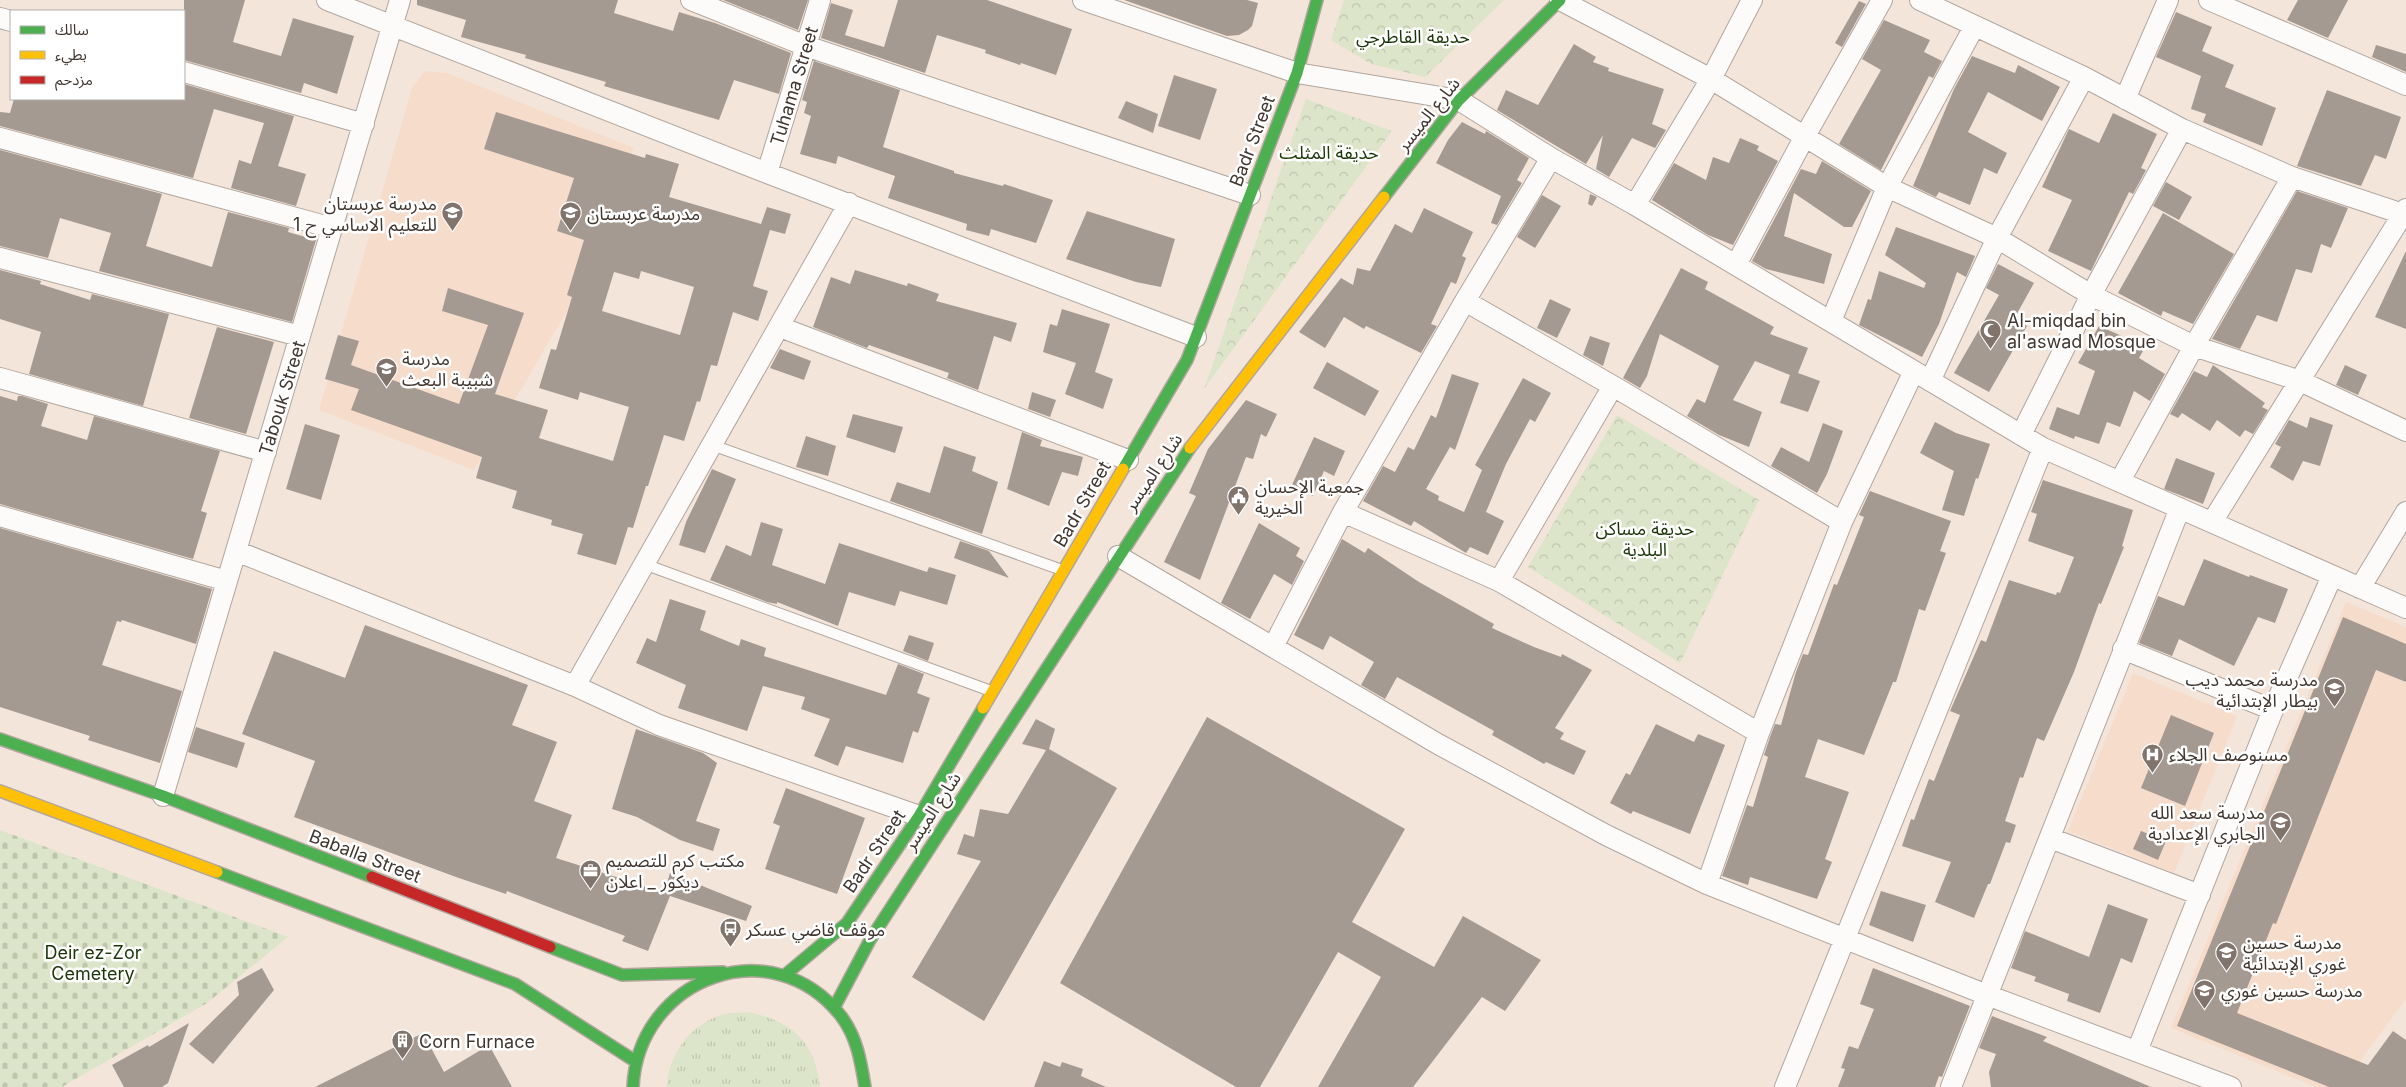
<svg xmlns="http://www.w3.org/2000/svg" width="2406" height="1087" font-family="Inter,'Noto Sans Arabic',sans-serif">
  <defs>
    <pattern id="grass-tufts" width="24" height="20" patternUnits="userSpaceOnUse" patternTransform="scale(1.25)"><rect width="24" height="20" fill="#dce5c9"/><path d="M3 7l-1-3M5 7V3M7 7l1-3M15 17l-1-3M17 17v-4M19 17l1-3" fill="none" stroke="#bec5ad"/></pattern>
    <pattern id="cemetery-stones" width="16" height="16" patternUnits="userSpaceOnUse" patternTransform="scale(1.25)"><rect width="16" height="16" fill="#dce5c9"/><path d="M2 7V4a2 2 0 0 1 4 0v3zM10 15v-3a2 2 0 0 1 4 0v3z" fill="#bec5ad"/></pattern>
    <pattern id="park-crowns" width="20" height="18" patternUnits="userSpaceOnUse" patternTransform="scale(1.25)"><rect width="20" height="18" fill="#dce5c9"/><path d="M2 6a3 3 0 1 1 6 0M12 15a3 3 0 1 1 6 0" fill="none" stroke="#bec5ad"/></pattern>
  </defs>
  <rect width="100%" height="100%" fill="#f4e5da"/>
  <path fill="#f6dccb" d="M425 71 447 73 634 148 567 311 474 470 319 410 412 88Z
    M2346 602 2406 627V999L2341 1087H2316L2171 1028Z
    M2133 673 2237 716 2174 873 2068 831Z"/>
  <path fill="url(#grass-tufts)" d="M748 1012C792 1021 815 1041 820 1087H667C668 1054 692 1022 725 1014 732 1012 741 1013 748 1012Z"/>
  <path fill="url(#cemetery-stones)" d="M0 830 288 937 207 1003 62 1087H0Z"/>
  <path fill="url(#park-crowns)" d="M1344 0H1504L1425 77 1371 64 1331 40Z
    M1306 99 1392 131 1204 389Z
    M1617 415 1759 500 1680 663 1528 567Z"/>
  <path fill="#a59a92" fill-rule="evenodd" d="M184 0H245L233 42 281 56 293 18 354 36 337 94 304 83 301 93 184 60Z
    M417 0H618L614 13 673 31 679 12 715 23 791 53 779 94 734 80 719 120 604 86 606 82 525 58 526 55 461 37 466 20 417 5Z
    M723 0H808L798 30Z
    M898 0H987L1072 29 1056 75 1021 63 1020 65 985 53 986 50 937 35 925 73 821 38 831 3 853 10 845 35 884 47Z
    M1124 0H1247L1258 3 1252 26 1248 30 1239 35 1227 36Z
    M2298 0H2348L2328 38 2287 20Z
    M1859 1 1866 4 1842 47 1835 43Z
    M2176 12 2212 27 2202 51 2234 65 2225 87 2276 108 2262 146 2203 122 2206 114 2191 109 2201 76 2156 57Z
    M1884 20 1930 40 1924 52 1942 61 1933 78 1929 76 1881 170 1839 144 1881 70 1862 59Z
    M1574 44 1596 57 1593 62 1609 68 1608 71 1664 89 1652 124 1666 130 1655 148 1632 138 1609 177 1596 169 1603 135 1586 164 1497 110 1506 90 1538 105Z
    M2376 45 2406 54V72L2372 57Z
    M1972 56 2015 73 2018 65 2060 87 2042 121 1988 92 1968 132 2007 153 1997 174 1984 168 1970 205 1939 192 1936 197 1913 186 1954 89Z
    M814 61 900 90 883 147 954 171V173L1003 186 1004 184 1053 200 1036 243 991 229 989 236 966 230 967 224 888 198 895 176 838 156 836 164 800 154 811 116 804 113 807 102 802 100Z
    M1174 75 1217 89 1200 140 1158 126Z
    M184 84 294 116 278 166 306 174 296 206 231 188 239 160 251 164 264 123 214 109 193 178 0 126V112L10 113 14 99H184Z
    M2327 90 2401 117 2386 159 2375 155 2361 186 2297 166Z
    M1126 101 1158 114 1153 133 1118 118Z
    M496 112 645 158 646 154 679 164 669 197 761 224 767 207 791 214 785 234 770 230 753 286 768 291 758 321 733 312 717 366 711 365 700 402 697 401 684 441 664 435 648 486H646L633 528 628 527 616 565 577 554 583 534 551 525 552 520 512 508 517 491 476 478 482 457 351 410 359 389 325 379 338 335 359 341 351 365 459 404 488 325 442 311 448 288 524 313 495 394 548 410 539 438 613 461 629 407 580 392 578 400 539 388 551 349 556 350 572 297 567 295 584 240 557 231 574 178 484 149ZM641 271 694 287 680 335 602 311 614 272 639 279Z
    M2113 113 2157 134 2141 168 2146 170 2133 194 2129 192 2091 271 2048 251 2072 200 2042 187 2069 129 2099 143Z
    M1462 122 1485 134 1486 131 1529 158 1517 180 1522 183 1497 225 1491 223 1501 196 1436 163 1448 140Z
    M1740 138 1759 146 1757 150 1778 161 1733 245 1708 235 1652 200 1674 163 1706 180 1713 157 1729 163Z
    M0 150 162 194 146 246 212 267 228 212 289 228 288 232 316 240 292 322 99 271 111 233 60 218 48 258 0 246Z
    M1822 161 1871 191 1852 227H1844L1794 193 1784 236 1832 254 1824 284 1766 269 1752 261 1801 169 1816 174Z
    M2166 182 2192 197 2179 220 2153 206Z
    M2297 191 2348 208 2331 248 2321 244 2312 273 2296 269 2277 322 2257 315 2240 349 2212 339Z
    M1590 194 1597 197 1592 206 1588 204Z
    M1542 195 1561 206 1535 248 1517 237Z
    M1424 208 1473 232 1462 256 1466 258 1456 284 1451 282 1431 324 1437 326 1421 353 1366 326 1364 329 1344 317 1325 348 1299 332 1341 278 1353 285 1357 268 1370 271 1395 224 1412 233Z
    M1087 211 1175 239 1161 287 1136 282 1066 259Z
    M2163 213 2234 254 2193 324 2163 311 2161 316 2118 293Z
    M1896 227 1975 256 1966 277 1957 272 1939 324 1922 357 1859 325 1868 299 1871 300 1879 271 1924 288 1926 283 1885 255Z
    M2406 251V329L2375 317Z
    M1998 264 2034 283 2014 319 2027 326 1989 392 1954 373 1999 295 1986 288Z
    M1681 268 1708 282 1705 289 1774 327 1770 334 1808 348 1798 373 1820 381 1808 412 1780 403 1790 375 1755 361 1733 400 1762 412 1749 447 1719 435 1687 416 1697 399 1705 403 1719 366 1660 334 1647 376 1640 388 1623 378Z
    M0 270 41 281 40 284 90 300 92 294 169 314 143 406 29 374 41 332 0 319Z
    M855 270 907 286 908 283 939 294 936 301 1017 323 1011 342 994 336 978 390 947 378 949 373 869 345 867 348 813 327 831 277 850 284Z
    M1550 299 1571 309 1557 338 1537 328Z
    M1062 309 1110 324 1095 372 1113 379 1103 409 1065 394 1076 363 1043 352 1050 324 1057 326Z
    M2099 326 2122 336 2143 351 2139 358 2165 374 2150 401 2134 391 2120 427 2107 422 2099 444 2075 436 2074 439 2049 429 2057 407 2079 415 2095 371 2078 363Z
    M217 327 274 342 246 434 189 418Z
    M1590 336 1610 343 1603 366 1583 355Z
    M780 349 811 361 804 380 770 368Z
    M1327 362 1379 391 1365 416 1313 388Z
    M2213 365 2265 403 2262 407 2268 410 2253 434 2245 430 2240 437 2217 420 2210 431 2182 413 2178 418 2170 414 2194 371 2207 377Z
    M2345 365 2367 375 2358 395 2336 385Z
    M1452 374 1479 383 1455 450 1450 447 1426 489 1439 496 1438 500 1464 512 1482 470 1475 465 1523 378 1551 393 1535 422 1530 419 1506 464 1486 512 1504 521 1488 555 1470 547 1466 553 1414 521 1411 526 1363 501 1383 466 1395 472 1408 447 1414 450 1431 415 1436 418Z
    M1032 392 1056 400 1050 417 1028 409Z
    M0 396 17 401 18 396H22L48 404 41 426 87 440 94 416 220 451 201 511 207 513 193 559 0 504Z
    M1246 400 1277 414 1266 437 1261 434 1253 459 1246 457 1200 580 1164 562 1196 496 1189 493 1208 449Z
    M853 414 903 427 895 453 846 437Z
    M2310 417 2333 425 2320 466 2303 461 2293 481 2270 467 2281 447 2275 444 2289 420 2307 428Z
    M1935 422 1956 433 1990 444 1978 479 1976 478 1964 516 1942 510 1954 471 1920 453Z
    M1823 423 1843 431 1827 474 1817 493 1771 466 1781 447 1809 462Z
    M305 424 340 435 321 500 286 489Z
    M1022 432 1042 440 1040 446 1083 457 1078 476 1062 472 1049 506 1007 489Z
    M806 436 836 446 828 476 796 467Z
    M1314 437 1345 451 1334 476 1324 471 1313 496 1291 487Z
    M944 446 976 457 972 471 998 482 982 534 890 501 897 482 930 493Z
    M2176 458 2215 473 2203 504 2164 489Z
    M712 469 736 479 705 553 679 545 686 522Z
    M2043 480 2133 510 2122 546 2124 547 2101 604 2099 603 2074 672 2044 741 2037 738 2023 778 2020 777 2005 821 2016 825 2010 843 2006 842 1990 884H1988L1974 918 1935 902 1951 862 1902 846 1911 819 1914 820 1929 779 1934 781 1960 715 1950 711 1981 640 1986 642 2009 580 2056 595 2057 592 2060 593 2074 557 2028 541 2037 514 2031 512Z
    M1870 491 1951 521 1940 551 1946 553 1925 611 1919 609 1896 682H1893L1864 755 1818 739 1805 777 1849 792 1825 859 1832 862 1817 899 1750 877 1748 885 1722 876 1747 805 1753 807 1768 757 1764 755 1770 737 1775 724 1781 725 1796 672 1803 654 1808 655 1834 584 1837 585 1864 517 1859 515Z
    M761 522 783 529 772 565 825 584 839 543 927 572 929 567 956 575 947 605 900 591 895 606 849 592 838 626 777 602V604L767 602 710 580 726 545 751 556Z
    M1259 523 1300 548 1296 556 1304 561 1292 585 1274 574 1250 619 1221 603Z
    M0 528 212 589 196 644 122 620 121 622 117 621 102 665 182 691 160 763 88 740 90 736 0 707Z
    M1342 539 1365 553 1368 548 1419 582 1494 624 1492 628 1534 647 1561 657 1562 654 1592 670 1555 728 1564 733 1560 739 1586 751 1574 775 1546 762 1544 764 1492 735 1494 731 1397 677 1385 699 1361 685 1374 662 1330 636 1323 650 1294 635Z
    M960 541 989 551 1009 578 954 558Z
    M2204 559 2249 577 2250 575 2288 589 2275 623 2258 617 2234 666 2179 639 2172 656 2139 643 2158 596 2184 606Z
    M670 599 706 611 700 630 739 646 741 639 766 648 764 656 886 695 898 664 924 674 917 693 930 698 918 733 913 731 903 763 846 746 838 766 814 756 830 719 801 709 805 697 763 686 747 731 678 708 686 685 636 663 647 638 656 642Z
    M2343 617 2406 644V682L2376 670 2276 924 2273 923 2237 1013 2368 1065 2393 1031 2406 1040V1087H2329L2177 1026Z
    M365 625 528 685 512 725 557 742 534 801 572 815 556 858 635 883 670 896 648 951 622 941 625 936 507 891 506 894 456 877 294 817 315 761 242 734 274 651 345 678Z
    M909 635 934 643 928 661 903 651Z
    M2171 715 2214 733 2185 806 2141 788Z
    M1207 717 1405 829 1352 922 1434 967 1463 916 1541 960 1505 1011 1482 997 1413 1087H1318L1381 977 1338 952 1260 1087H1236L1060 983Z
    M1036 719 1055 729 1049 749 1117 788 984 1021 912 977 981 861 957 854 964 834 974 837 980 809 1008 814 1046 750 1022 744Z
    M1656 724 1694 742 1698 734 1725 745 1690 834 1633 811 1631 814 1610 803 1626 773 1630 775Z
    M196 727 245 743 237 768 188 752Z
    M636 729 703 753 717 763 696 821 720 829 713 851 680 840 637 817 612 809Z
    M786 788 865 818 837 894 765 869 780 826 773 823Z
    M2141 831 2166 841 2158 860 2133 849Z
    M670 873 752 906 746 921 664 894Z
    M1881 891 1926 905 1913 942 1869 925Z
    M2108 904 2148 919 2132 963 2121 958 2100 1013 2067 1001 2069 994 2034 981 2036 977 2011 968 2025 931 2089 957Z
    M262 968 274 990 213 1064 189 1044 239 995 237 982Z
    M1873 968 1970 1006 1942 1077 1939 1076 1935 1087H1838L1845 1069 1841 1068 1849 1046 1858 1049 1874 1009 1860 1004Z
    M1992 1016 2047 1037 2043 1041 2151 1087H1991L1989 1072 1996 1054 1979 1048Z
    M189 1023 168 1083 162 1087H124L112 1065 148 1045 149 1047Z
    M423 1033 444 1072 489 1045 512 1087H315Z
    M1044 1061 1060 1067 1062 1062 1083 1069 1081 1076 1106 1087H1034Z"/>
  <g fill="none" stroke-linecap="round" stroke-linejoin="round">
    <defs>
      <path id="lane" d="M712 445 1062 570
        M644 564 991 691"/>
      <path id="street" d="M327 0 767 173 1196 337
        M691 0 806 46 1250 195
        M1083 0 1297 73 1459 100 1551 158 1635 205 2043 448 2406 608
        M1560 0 1711 79 1887 187 1997 238 2091 295 2194 346 2300 381 2406 431
        M1920 0 2084 77 2182 129 2292 177 2406 215
        M2209 0 2406 85
        M0 18 11 21
        M184 72 364 124
        M2125 99 2168 0
        M0 138 333 228
        M767 173 820 0
        M1635 205 1711 79 1752 0
        M0 258 300 336
        M1736 265 1805 136 1882 0
        M1465 301 1613 386 1842 522
        M1831 321 1887 187 1974 27
        M780 327 1128 460
        M0 378 266 452
        M1930 381 1997 238 2084 77
        M2021 435 2091 295 2182 129
        M2120 481 2194 346 2292 177
        M1343 512 1499 581 1759 733
        M0 516 227 581
        M2212 522 2406 209
        M236 551 575 686 849 203
        M1118 556 1438 744 1606 835 1707 884 1987 995 2231 1087
        M1499 581 1613 386
        M2360 588 2406 512
        M1273 647 1343 512 1465 301 1551 158
        M2123 649 2273 710
        M575 686 659 725 919 816
        M163 796 400 0
        M2050 838 2200 895
        M1707 884 1759 733 1842 522 1914 371
        M2137 1051 2273 710 2332 576
        M1785 1087 2043 448
        M1951 1087 2180 508"/>
      <path id="fast" d="M1384 197 1459 100 1560 0
        M1123 469 1187 360 1297 73 1317 0
        M0 739 163 796 372 877
        M217 872 515 984 635 1061
        M550 947 622 975 723 972
        M785 975 847 923 919 816 983 708
        M835 1006 870 940 1190 448
        M633 1087C638 978 772 928 841 1016 857 1037 861 1062 865 1087"/>
      <path id="slow" d="M1190 448 1384 197
        M983 708 1123 469
        M0 791 217 872"/>
      <path id="jam" d="M372 877 550 947"/>
    </defs>
    <use href="#lane" stroke="#b1a69e" stroke-width="12"/>
    <use href="#street" stroke="#b1a69e" stroke-width="22"/>
    <use href="#fast" stroke="#b1a69e" stroke-width="14"/>
    <use href="#slow" stroke="#b1a69e" stroke-width="14"/>
    <use href="#jam" stroke="#b1a69e" stroke-width="14"/>
    <use href="#lane" stroke="#fdfbf9" stroke-width="10"/>
    <use href="#street" stroke="#fdfbf9" stroke-width="20"/>
    <use href="#fast" stroke="#4caf50" stroke-width="11"/>
    <use href="#slow" stroke="#ffc107" stroke-width="11"/>
    <use href="#jam" stroke="#c62828" stroke-width="11"/>
  </g>
  <defs>
    <symbol id="school-pin" viewBox="-11 -11 22 30"><path d="M0 17L-7.5 6A9.5 9.5 0 1 1 7.5 6Z" fill="#80746c" stroke="#fff"/><path d="M0-5L7-2L0 1L-7-2ZM-4 1L0 2.5L4 1V4Q0 6-4 4Z" fill="#fff"/></symbol>
    <symbol id="mosque-pin" viewBox="-11 -11 22 30"><path d="M0 17L-7.5 6A9.5 9.5 0 1 1 7.5 6Z" fill="#80746c" stroke="#fff"/><path d="M3.5-4.9A6 6 0 1 0 3.5 4.9A5 5 0 1 1 3.5-4.9Z" fill="#fff"/></symbol>
    <symbol id="civic-pin" viewBox="-11 -11 22 30"><path d="M0 17L-7.5 6A9.5 9.5 0 1 1 7.5 6Z" fill="#80746c" stroke="#fff"/><path d="M-.6-6.5H3V-4.5H.6V-3L4-1V1h2V6H-6V1h2V-1L-.6-3ZM-1.2 2.5V6h2.4V2.5Z" fill="#fff"/></symbol>
    <symbol id="hospital-pin" viewBox="-11 -11 22 30"><path d="M0 17L-7.5 6A9.5 9.5 0 1 1 7.5 6Z" fill="#80746c" stroke="#fff"/><path d="M-5-5h3v3.5h4V-5h3V5h-3V1.5h-4V5h-3Z" fill="#fff"/></symbol>
    <symbol id="office-pin" viewBox="-11 -11 22 30"><path d="M0 17L-7.5 6A9.5 9.5 0 1 1 7.5 6Z" fill="#80746c" stroke="#fff"/><path d="M-6-3h4V-5.5h4V-3h4V5H-6ZM-1-4.5V-3h2v-1.5ZM-6 0V1H6V0Z" fill="#fff"/></symbol>
    <symbol id="bus-pin" viewBox="-11 -11 22 30"><path d="M0 17L-7.5 6A9.5 9.5 0 1 1 7.5 6Z" fill="#80746c" stroke="#fff"/><path d="M-5-6H5V4H4V6H2V4H-2V6H-4V4H-5ZM-3.5-4V0h7V-4ZM-3.5 1.2v1.5H-2V1.2ZM2 1.2v1.5H3.5V1.2Z" fill="#fff"/></symbol>
    <symbol id="building-pin" viewBox="-11 -11 22 30"><path d="M0 17L-7.5 6A9.5 9.5 0 1 1 7.5 6Z" fill="#80746c" stroke="#fff"/><path d="M-4-6H4V6H1V3H-1V6H-4ZM-2.5-4.3h1.7v1.8h-1.7ZM.8-4.3h1.7v1.8H.8ZM-2.5-1h1.7V.8h-1.7ZM.8-1h1.7V.8H.8Z" fill="#fff"/></symbol>
  </defs>
  <g fill-rule="evenodd">
    <use href="#school-pin" x="440" y="200" width="25" height="34"/>
    <use href="#school-pin" x="558" y="200" width="25" height="34"/>
    <use href="#mosque-pin" x="1978" y="318" width="25" height="34"/>
    <use href="#school-pin" x="374" y="356" width="25" height="34"/>
    <use href="#civic-pin" x="1226" y="484" width="25" height="34"/>
    <use href="#school-pin" x="2322" y="676" width="25" height="34"/>
    <use href="#hospital-pin" x="2140" y="742" width="25" height="34"/>
    <use href="#school-pin" x="2268" y="810" width="25" height="34"/>
    <use href="#office-pin" x="578" y="858" width="25" height="34"/>
    <use href="#bus-pin" x="718" y="916" width="25" height="34"/>
    <use href="#school-pin" x="2214" y="940" width="25" height="34"/>
    <use href="#school-pin" x="2192" y="978" width="25" height="34"/>
    <use href="#building-pin" x="390" y="1028" width="25" height="34"/>
  </g>
  <g text-anchor="middle" dominant-baseline="central" stroke-width="5" stroke-linejoin="round" paint-order="stroke">
    <g font-size="18" fill="#1b3707" stroke="#fff">
      <text x="1413" y="36">حديقة القاطرجي</text>
      <text x="1329" y="152">حديقة المثلث</text>
      <text x="1645" y="528">حديقة مساكن<tspan x="1645" dy="21">البلدية</tspan></text>
      <text x="93" y="952">Deir ez-Zor<tspan x="93" dy="21">Cemetery</tspan></text>
    </g>
    <g font-size="18" fill="#423730" stroke="#fff">
      <text transform="translate(794 86) rotate(-73)">Tuhama Street</text>
      <text transform="translate(1428 114) rotate(-51)">شارع الميسر</text>
      <text transform="translate(1252 141) rotate(-69)">Badr Street</text>
      <text transform="translate(282 398) rotate(-73)">Tabouk Street</text>
      <text transform="translate(1153 472) rotate(-56)">شارع الميسر</text>
      <text transform="translate(1082 504) rotate(-60)">Badr Street</text>
      <text transform="translate(932 811) rotate(-57)">شارع الميسر</text>
      <text transform="translate(874 851) rotate(-56)">Badr Street</text>
      <text transform="translate(365 856) rotate(21)">Baballa Street</text>
    </g>
    <g font-size="18" fill="#423730" stroke="#fff" text-anchor="start">
      <text x="437" y="203" text-anchor="end">مدرسة عربستان<tspan x="437" dy="21">للتعليم الاساسي ح 1</tspan></text>
      <text x="587" y="213">مدرسة عربستان</text>
      <text x="2007" y="320">Al-miqdad bin<tspan x="2007" dy="21">al'aswad Mosque</tspan></text>
      <text x="402" y="358">مدرسة<tspan x="402" dy="21">شبيبة البعث</tspan></text>
      <text x="1255" y="486">جمعية الإحسان<tspan x="1255" dy="21">الخيرية</tspan></text>
      <text x="2318" y="679" text-anchor="end">مدرسة محمد ديب<tspan x="2318" dy="21">بيطار الإبتدائية</tspan></text>
      <text x="2169" y="754">مسنوصف الجلاء</text>
      <text x="2265" y="812" text-anchor="end">مدرسة سعد الله<tspan x="2265" dy="21">الجابري الإعدادية</tspan></text>
      <text x="606" y="860">مكتب كرم للتصميم<tspan x="606" dy="21">ديكور _ اعلان</tspan></text>
      <text x="746" y="929">موقف قاضي عسكر</text>
      <text x="2243" y="942">مدرسة حسين<tspan x="2243" dy="21">غوري الإبتدائية</tspan></text>
      <text x="2221" y="990">مدرسة حسين غوري</text>
      <text x="419" y="1041">Corn Furnace</text>
    </g>
  </g>
  <rect x="10" y="10" width="175" height="90" fill="#ffffff" stroke="#b3afac"/>
  <rect x="20" y="26" width="25" height="8" fill="#4caf50" stroke="#b3afac"/>
  <text x="55" y="35" font-size="15" fill="#423730">سالك</text>
  <rect x="20" y="51" width="25" height="8" fill="#ffc107" stroke="#b3afac"/>
  <text x="55" y="60" font-size="15" fill="#423730">بطيء</text>
  <rect x="20" y="76" width="25" height="8" fill="#c62828" stroke="#b3afac"/>
  <text x="55" y="85" font-size="15" fill="#423730">مزدحم</text>
</svg>
